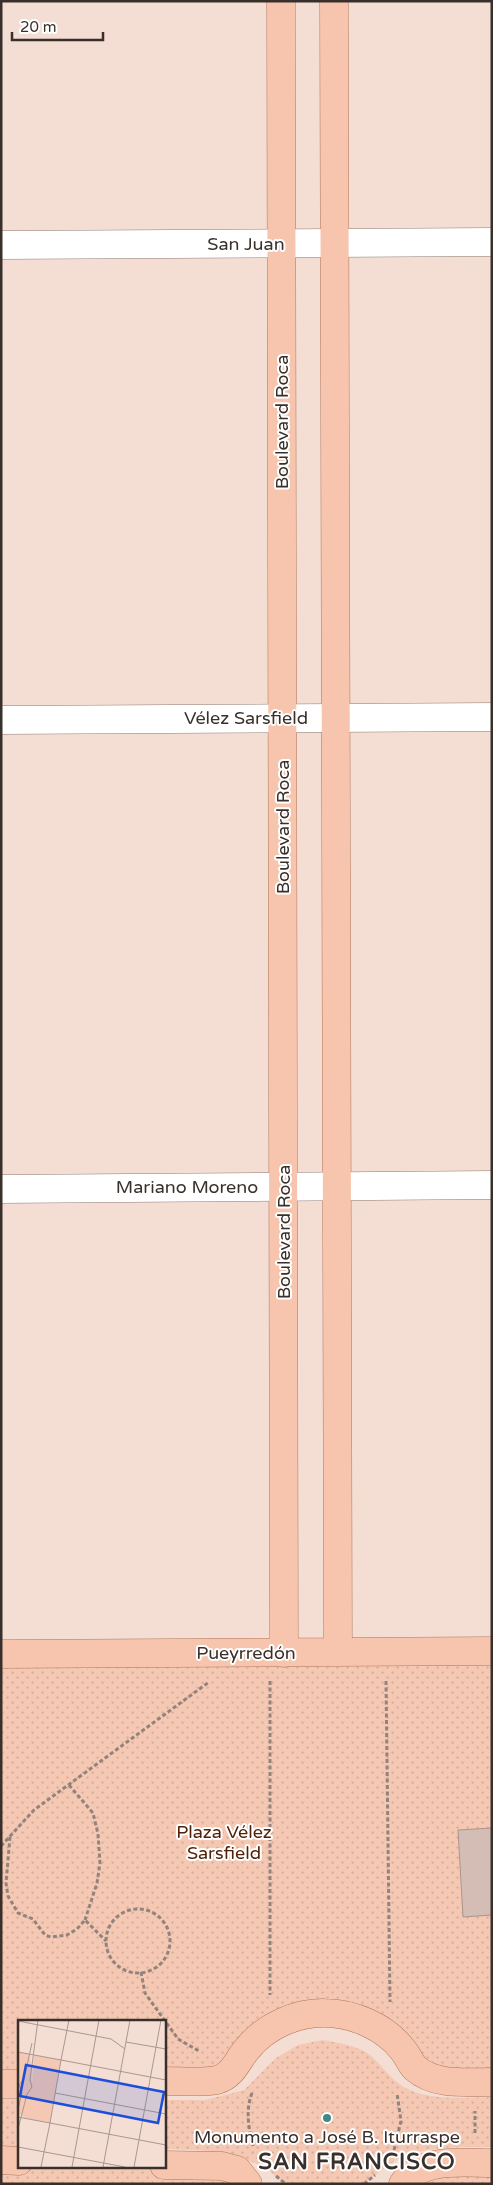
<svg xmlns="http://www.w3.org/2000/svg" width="493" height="2185" font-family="'Varela Round',sans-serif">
  <defs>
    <pattern id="grass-dots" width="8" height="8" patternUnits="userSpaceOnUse" patternTransform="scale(1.25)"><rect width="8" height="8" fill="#f5c8b3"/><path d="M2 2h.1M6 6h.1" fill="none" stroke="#d3ac9a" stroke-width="1.8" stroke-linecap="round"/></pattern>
  </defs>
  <rect width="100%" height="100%" fill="#f4ddd3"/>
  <path fill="url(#grass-dots)" d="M492 1651V2082H449L377 2027 298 2016 231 2073 164 2081V2021H19V2084H1V1654Z
    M322 2040C339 2043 356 2045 370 2055 382 2065 390 2079 404 2087 427 2101 466 2098 492 2097V2147C462 2147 430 2146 402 2157 391 2161 368 2183 361 2184 351 2184 290 2185 285 2183 278 2180 273 2173 267 2169 235 2151 200 2150 164 2149V2100H205L244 2090 276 2058 298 2045Z
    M1 2099H19V2148L1 2147Z
    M1 2160 19 2166H164L248 2184H1Z
    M492 2163V2184H403Z"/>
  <path fill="#d4bdb4" stroke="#ab958c" d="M492 1828V1915L463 1917 458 1830Z"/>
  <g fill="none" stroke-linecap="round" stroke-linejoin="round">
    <defs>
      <path id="minor" d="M1 245 492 242
        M1 720 492 717
        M1 1189 492 1185"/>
      <path id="major" d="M281 1 284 1653
        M334 1 338 1652
        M1 1654 492 1651
        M164 2081C179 2081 203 2083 217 2080 234 2075 237 2060 248 2048 266 2026 297 2012 325 2013 353 2013 385 2027 402 2049 407 2054 410 2063 415 2068 435 2086 467 2082 492 2082
        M1 2084H19
        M1 2160 19 2161
        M164 2165 222 2166 237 2170 248 2184
        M403 2184C422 2157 462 2163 492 2163"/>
    </defs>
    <use href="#minor" stroke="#907c73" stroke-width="29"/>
    <use href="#major" stroke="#b1775c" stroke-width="29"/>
    <path stroke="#93837d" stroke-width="3" stroke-dasharray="4 2.5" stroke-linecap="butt" d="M270 1681V1995
      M386 1681 390 2002
      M69 1785 93 1813 98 1834 100 1863 97 1883 85 1920
      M10 1837 6 1883 8 1896 18 1913 33 1919 45 1935 51 1937 67 1935 77 1929 85 1920 106 1941
      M1 1846 34 1810 209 1682
      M106 1941a32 32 0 1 1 64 0a32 32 0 1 1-64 0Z
      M141 1972 145 1993 178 2039 199 2051
      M252 2093C245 2111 249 2129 253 2146
      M475 2133V2111
      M394 2150 401 2121 397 2093
      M276 2176 286 2184
      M364 2184 375 2175"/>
    <use href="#minor" stroke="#fff" stroke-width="28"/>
    <use href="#major" stroke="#f7c4ad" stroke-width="28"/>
  </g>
  <circle fill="#418989" stroke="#fff" stroke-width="2" cx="327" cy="2118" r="5"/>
  <g text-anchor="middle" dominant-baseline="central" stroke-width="4" stroke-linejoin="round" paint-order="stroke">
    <g font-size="18" fill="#39302c" stroke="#fff">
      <text x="246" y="244">San Juan</text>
      <text transform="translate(282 422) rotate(-90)">Boulevard Roca</text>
      <text x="246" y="718">Vélez Sarsfield</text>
      <text transform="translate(283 827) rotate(-90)">Boulevard Roca</text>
      <text x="187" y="1187">Mariano Moreno</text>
      <text transform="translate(284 1232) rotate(-90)">Boulevard Roca</text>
      <text x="246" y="1653">Pueyrredón</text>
    </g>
    <g font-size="18" fill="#522107" stroke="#fff">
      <text x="224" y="1832">Plaza Vélez<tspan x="224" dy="21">Sarsfield</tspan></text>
    </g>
    <g font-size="18" fill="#39302c" stroke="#fff">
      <text x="327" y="2137">Monumento a José B. Iturraspe</text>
    </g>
    <g font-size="22" font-weight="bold" letter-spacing="1" fill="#39302c" stroke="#fff">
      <text x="357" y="2162">SAN FRANCISCO</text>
    </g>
  </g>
  <g transform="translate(18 2020)">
    <rect width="148" height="148" fill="#f4ddd3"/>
    <path d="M0 32 12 34 14 64 16 35 43 40 32 103 7 98 1 93 2 69 0 90Z" fill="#f5c8b3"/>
    <path fill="none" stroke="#a99890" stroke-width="1" d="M51 0 43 40 148 60M0 1 93 19 107 29M108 22 148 29M0 32 43 40 32 103 0 97M37 73 148 94M0 90 4 72 1 65 6 59 14 23M0 109 9 74 14 67 12 60 20 0M0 127 107 147M23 147 32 103 148 125M54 147 81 0M85 147 112 0M116 147 143 0"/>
    <path fill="#1d4ed8" fill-opacity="0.15" stroke="#1d4ed8" stroke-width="2.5" d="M8 45 146 72 140 103 2 76Z"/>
    <rect width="148" height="148" fill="none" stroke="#39302c" stroke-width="2.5"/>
  </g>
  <rect width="493" height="2185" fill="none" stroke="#39302c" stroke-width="5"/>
  <path d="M12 32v8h91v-8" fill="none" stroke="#39302c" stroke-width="2.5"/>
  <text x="20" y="32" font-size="15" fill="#39302c" stroke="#ffffff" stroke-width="4" paint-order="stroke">20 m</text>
</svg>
